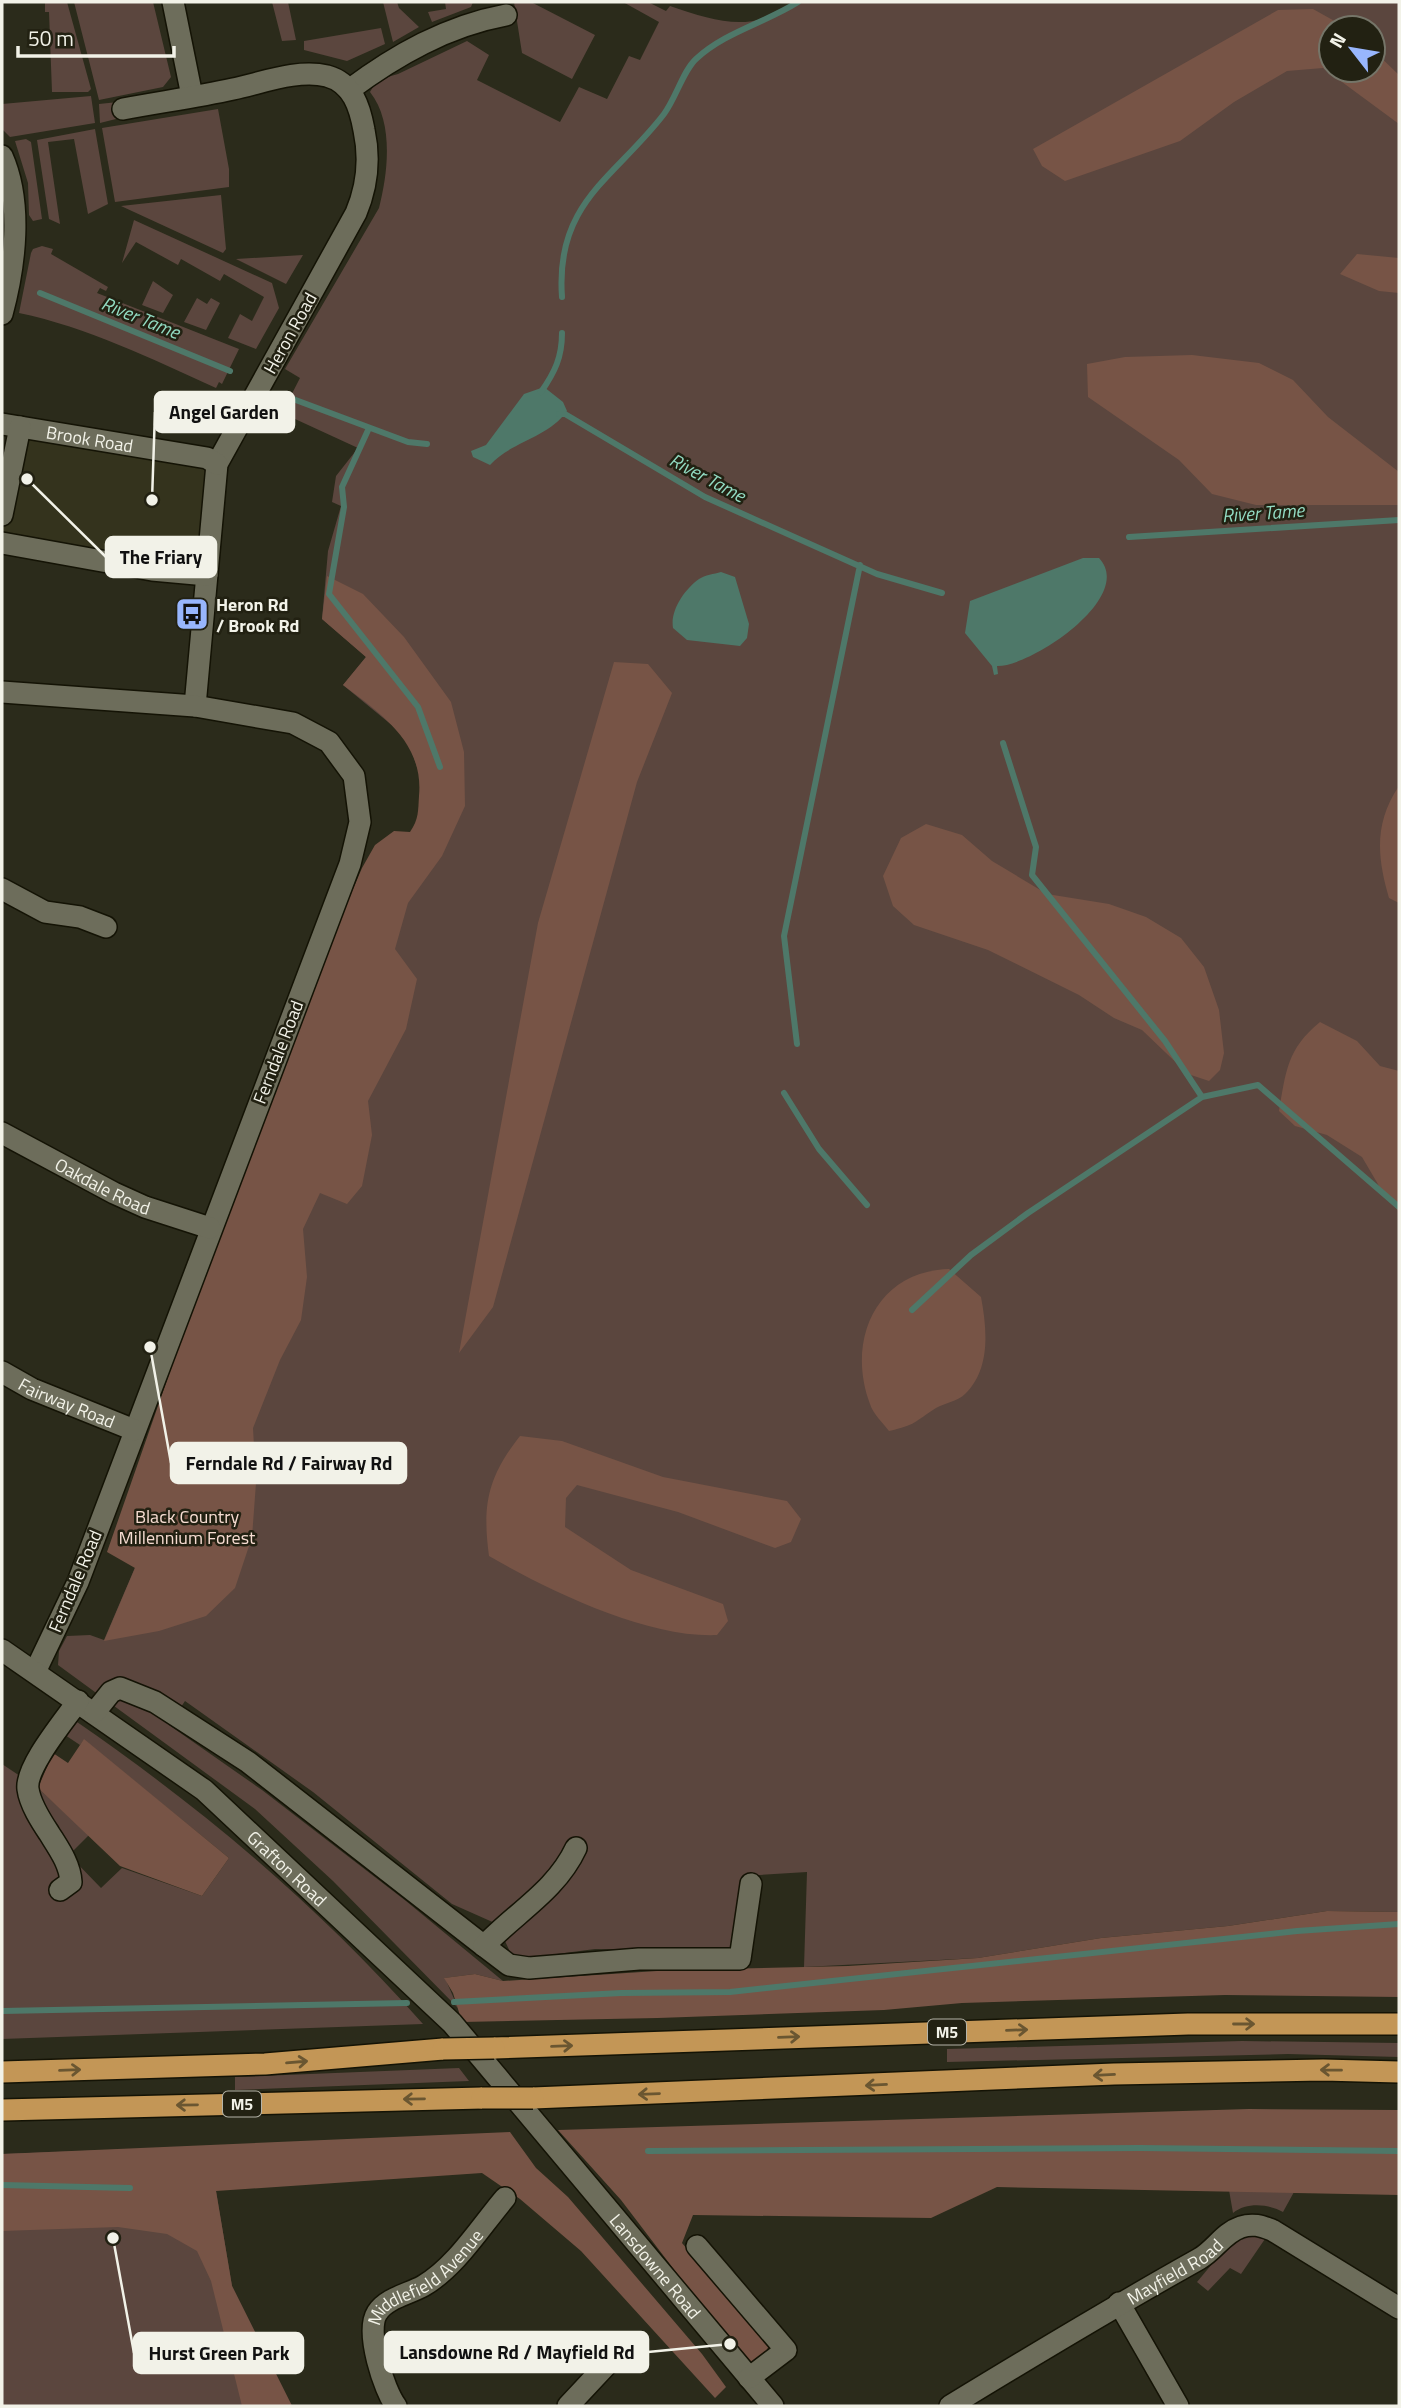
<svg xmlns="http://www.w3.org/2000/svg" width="1401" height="2408" font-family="'Titillium Web',sans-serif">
  <rect width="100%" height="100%" fill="#2b2b1b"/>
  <path fill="#34331d" d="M20 427 209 459 207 575 2 543V515Z"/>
  <path fill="#5b463e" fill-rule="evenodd" d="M45 2H67L91 89 88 92H52L49 12H45Z
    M74 2H153L171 77 163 87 99 100Z
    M272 2H288L296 40 282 41Z
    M383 2H397L399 8 419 27 393 42Z
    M445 2H473L471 7 432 22 428 12 446 9Z
    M514 2H531L595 35 572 79 522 53Z
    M623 2H648L666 11 670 6C718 22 752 34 796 2H1399V1912L1327 1911 1228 1926 1101 1938 978 1958 804 1967 807 1872 743 1876 730 1950 595 1949 519 1959 511 1954 504 1939 568 1853 497 1924 452 1904 313 1792 185 1701 169 1725 262 1790 406 1901 503 1981 475 1974 445 1978 458 2008 333 1881 255 1809 58 1665 59 1651 67 1636 90 1635 104 1640 148 1537 391 878 418 820 421 779 411 749 399 731 343 685 366 657 322 619 328 551 341 506 332 502 336 476 358 448 282 413 300 378 285 369 379 208C388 173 394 122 370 92 376 80 386 77 398 74L467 41 489 55 477 80 560 122 579 87 607 99 629 56 640 60 659 22ZM1331 28H1373V70H1331Z
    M381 28 385 44 347 61 304 50V41Z
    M91 96 95 123 10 137 2 129V104Z
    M118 102 120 118 100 123 99 104Z
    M218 109 229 169V187L115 202 102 128Z
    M95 129 108 204 88 214 74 139 48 142 60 224 49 219 37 140Z
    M26 139 31 142 42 219 33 221 29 215 28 183 15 141Z
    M221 195 226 249 223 253 121 206Z
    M134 220 272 283 279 308 256 349 228 338 240 314 252 321 264 297 224 274 220 281 181 259 178 265 136 242 122 263Z
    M42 246 53 249 51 254 108 287 106 291 100 288 97 293 239 349 222 384 219 382 216 388C152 359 87 327 19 313L31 253 33 249Z
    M303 255 286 284 236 259Z
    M153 281 173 295 163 313 142 305Z
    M197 298 207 304 211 298 220 303 206 330 184 322Z
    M77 1722C207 1812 317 1905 423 2024L2 2039V1764L38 1788 89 1835 69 1855 101 1888 122 1868 202 1896 229 1858 84 1740 80 1745 65 1735Z
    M1242 2041 1399 2043V2057L1288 2054 947 2062V2049Z
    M459 2068 469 2081 235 2090V2077Z
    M215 2146 216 2191 232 2286 292 2406H2V2154Z
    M1229 2190 1294 2192 1283 2212C1268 2204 1247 2202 1233 2213Z
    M1242 2234 1267 2236 1241 2274 1230 2268 1208 2291 1197 2282 1232 2240Z"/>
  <path fill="#775446" d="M1313 9 1347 28H1331V70H1373V50L1399 75V124L1323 68 1287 71 1234 102 1180 141 1065 181 1042 166 1033 149 1278 10Z
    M1357 254 1399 258V293L1379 291 1340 274Z
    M1192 355 1259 363 1293 380 1328 417 1399 472V505H1256L1212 494 1179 460 1088 397 1087 364 1125 357Z
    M327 576 363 594 404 637 451 702 464 752 465 806 442 856 408 903 395 949 417 979 406 1029 368 1101 372 1135 362 1186 347 1204 320 1193 303 1229 307 1277 301 1320 280 1360 253 1428 256 1483 252 1537 235 1588 206 1616 159 1631 104 1641 135 1568 107 1552 211 1254 332 938 362 868 375 845 394 831 410 832C419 819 418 811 419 796 424 742 381 714 343 685L366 657 322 619Z
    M614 662 648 664 672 693 637 782 493 1307 459 1353 538 923Z
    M1399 786V903L1389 898C1377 857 1374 823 1399 786Z
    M926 824 962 835 992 861 1047 894 1109 904 1146 917 1181 938 1204 967 1219 1010 1224 1053 1220 1070 1209 1081 1188 1074 1142 1030 1114 1018 1079 995 988 950 914 925 893 906 883 876 901 838Z
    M1320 1022 1357 1041 1380 1066 1399 1071V1212L1382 1191 1362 1157 1327 1135 1295 1126 1279 1111C1286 1071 1287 1049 1320 1022Z
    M949 1269 981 1297C987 1329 991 1369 965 1394 958 1401 945 1403 936 1408 914 1422 916 1425 889 1431 883 1423 873 1414 870 1404 846 1341 876 1271 949 1269Z
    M520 1436 562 1441 663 1477 787 1501 801 1519 791 1542 775 1548 678 1512 577 1485 566 1498 565 1527 631 1570 723 1604 728 1621 717 1635C647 1638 550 1591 489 1556 482 1504 488 1477 520 1436Z
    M84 1739 229 1858 202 1896 120 1866 38 1788 53 1753 68 1763Z
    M1327 1911 1399 1912V1997L1225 1995 962 2003 884 2010 658 2018 462 2022 453 1993 444 1978 475 1974 503 1981 672 1970 848 1966 978 1958 1101 1938 1228 1926Z
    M1249 2109 1399 2110V2195L997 2187 931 2218 693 2215 682 2243 769 2346 763 2356 750 2364 714 2322 621 2200 558 2130Z
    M510 2132 536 2168 568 2197 702 2354 726 2387 715 2398 581 2251 520 2199 482 2173 216 2191 232 2286 292 2406H242L211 2281 197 2251 167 2234 118 2227 2 2231V2154Z"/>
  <path fill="#4e7869" d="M544 387 563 402 567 411C548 438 512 441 490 465L473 457 471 451 486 445 524 394Z
    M1083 558H1099C1136 597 1031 667 997 666L998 674 994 675 992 666 965 633 970 601Z
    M721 572 735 577 749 624 747 638 740 646 687 640 673 628C670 610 685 589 699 579 705 575 714 574 721 572Z"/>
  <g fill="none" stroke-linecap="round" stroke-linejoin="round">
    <path stroke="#4e7869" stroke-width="6" d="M40 293 230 371
      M562 297C555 202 615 178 664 114 676 98 683 71 696 59 725 32 765 23 798 2
      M541 392C555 372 562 357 562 333
      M293 399 408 442 427 444
      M559 414H565L705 497 877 574 942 593
      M369 428 342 487 344 507 329 594 418 707 440 767
      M1129 537 1399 520
      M1003 743 1036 847 1032 875 1165 1041 1202 1097 1258 1085 1399 1207
      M797 1044 784 936 860 565
      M784 1093 819 1149 867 1205
      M912 1310 971 1255 1028 1213 1202 1097
      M454 2002 621 1993 730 1992 1297 1931 1399 1924
      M2 2011 407 2003
      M648 2151 1140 2148 1399 2151
      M2 2185 130 2188"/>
    <defs>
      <g id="minor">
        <path d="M173 2 192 96"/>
        <path d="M349 90C396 55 447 26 506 15"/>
        <path d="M123 109C160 102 197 97 233 89 262 83 297 69 327 76 353 83 360 108 364 130 370 158 367 187 356 213L217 464 195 706"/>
        <path d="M2 156C23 203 15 266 2 314"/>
        <path id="s1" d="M2 424 207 458 217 464"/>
        <path d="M2 515 20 427"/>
        <path d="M2 543 152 570 207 575"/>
        <path d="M2 692 195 706 293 723 329 742 354 776 360 822 350 864 78 1582 35 1672"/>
        <path d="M2 889 45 912 80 917 106 927"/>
        <path id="s2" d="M2 1133 114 1193 145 1207 210 1228"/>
        <path id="s3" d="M2 1372 32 1389 134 1430"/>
        <path id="s4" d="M2 1650 204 1790 452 2023 773 2406"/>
        <path d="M95 1712 111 1692 120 1688 155 1702 248 1762 484 1946"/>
        <path d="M576 1848C556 1891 515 1913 484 1946L509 1965 529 1968 639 1959H740L751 1884"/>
        <path d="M60 1890 71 1882C70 1864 59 1849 49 1833 41 1821 30 1804 28 1789 25 1767 65 1720 78 1701"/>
        <path d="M697 2246 786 2350 749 2378"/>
        <path d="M1119 2303 1178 2406"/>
        <path id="s5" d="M396 2406C384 2390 365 2332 377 2313 386 2298 409 2294 423 2286 456 2267 481 2226 505 2198"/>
        <path d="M568 2406 626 2344"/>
        <path id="s6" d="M950 2406C1032 2356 1115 2306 1199 2259 1215 2250 1223 2233 1241 2227 1253 2223 1261 2226 1272 2230L1399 2308"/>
      </g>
      <path id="highway" d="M494 2048 1188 2024H1399
        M2 2072 265 2064 443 2049
        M533 2098 1114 2074 1323 2070 1399 2072
        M2 2110 482 2098"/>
    </defs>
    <use href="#minor" stroke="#141305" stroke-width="24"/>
    <use href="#highway" stroke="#141305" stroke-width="24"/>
    <use href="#minor" stroke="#6d6d5b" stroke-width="21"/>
    <use href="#highway" stroke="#c39656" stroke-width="21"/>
    <defs>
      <path id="highway-bridge" d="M443 2049 494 2048
        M482 2098H533"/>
    </defs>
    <use href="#highway-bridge" stroke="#141305" stroke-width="24" stroke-linecap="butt"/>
    <use href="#highway-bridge" stroke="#c39656" stroke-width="21"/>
  </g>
  <defs><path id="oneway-shaft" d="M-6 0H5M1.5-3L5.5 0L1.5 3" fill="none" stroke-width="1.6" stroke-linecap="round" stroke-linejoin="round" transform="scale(1.75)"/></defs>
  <g stroke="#6a5631">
    <use href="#oneway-shaft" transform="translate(1244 2024)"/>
    <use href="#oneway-shaft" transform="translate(1017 2030) rotate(-2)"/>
    <use href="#oneway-shaft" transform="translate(789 2037) rotate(-2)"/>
    <use href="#oneway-shaft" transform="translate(562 2046) rotate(-2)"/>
    <use href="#oneway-shaft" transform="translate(297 2062) rotate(-5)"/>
    <use href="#oneway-shaft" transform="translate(70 2070) rotate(-2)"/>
    <use href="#oneway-shaft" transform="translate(1331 2070) rotate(-179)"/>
    <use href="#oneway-shaft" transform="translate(1104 2075) rotate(177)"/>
    <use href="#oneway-shaft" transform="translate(876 2085) rotate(177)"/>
    <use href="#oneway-shaft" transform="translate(649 2094) rotate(178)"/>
    <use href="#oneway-shaft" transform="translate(414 2099) rotate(179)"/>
    <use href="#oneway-shaft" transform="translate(187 2105) rotate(179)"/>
  </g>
  <defs>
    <symbol id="bus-square" viewBox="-11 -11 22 22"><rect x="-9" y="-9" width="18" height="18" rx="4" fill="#98b6fd" stroke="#222112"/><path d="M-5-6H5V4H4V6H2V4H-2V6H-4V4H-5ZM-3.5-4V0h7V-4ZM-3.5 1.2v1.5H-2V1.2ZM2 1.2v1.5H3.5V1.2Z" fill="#111"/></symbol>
  </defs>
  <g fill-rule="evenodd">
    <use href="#bus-square" x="173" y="595" width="38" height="38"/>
  </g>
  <g text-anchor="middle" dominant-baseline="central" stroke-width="5" stroke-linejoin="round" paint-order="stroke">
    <g fill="#222112" stroke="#b4b3a8" stroke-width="2">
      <rect x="928" y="2019.5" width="38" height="25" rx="5"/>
      <rect x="223" y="2091.5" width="38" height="25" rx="5"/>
    </g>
    <g font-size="16" font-weight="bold" fill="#f2f2e8">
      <text x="947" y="2032">M5</text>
      <text x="242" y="2104">M5</text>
    </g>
    <g font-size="18" fill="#f2f2e8" stroke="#222112">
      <text transform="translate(290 333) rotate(-61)">Heron Road</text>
      <text stroke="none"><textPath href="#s1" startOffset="89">Brook Road</textPath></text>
      <text transform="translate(278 1052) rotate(-69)">Ferndale Road</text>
      <text stroke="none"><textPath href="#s2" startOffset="114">Oakdale Road</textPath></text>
      <text stroke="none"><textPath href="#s3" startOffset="72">Fairway Road</textPath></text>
      <text transform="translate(75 1581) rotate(-67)">Ferndale Road</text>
      <text stroke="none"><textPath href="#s4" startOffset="360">Grafton Road</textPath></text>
      <text stroke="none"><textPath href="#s4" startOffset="903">Lansdowne Road</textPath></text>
      <text stroke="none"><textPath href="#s6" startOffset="262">Mayfield Road</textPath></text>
      <text stroke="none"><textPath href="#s5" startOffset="158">Middlefield Avenue</textPath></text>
    </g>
    <g font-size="18" font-weight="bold" fill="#f2f2e8" stroke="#222112" text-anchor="start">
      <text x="216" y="604">Heron Rd<tspan x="216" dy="21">/ Brook Rd</tspan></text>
    </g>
    <g font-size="18" fill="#f7ddd2" stroke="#222112">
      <text x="187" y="1516">Black Country<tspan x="187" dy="21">Millennium Forest</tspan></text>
    </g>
    <g font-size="19" font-style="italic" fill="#92dbc2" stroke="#222112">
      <text transform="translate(141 317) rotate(22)">River Tame</text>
      <text transform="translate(708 477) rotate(28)">River Tame</text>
      <text transform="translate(1263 512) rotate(-4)">River Tame</text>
    </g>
  </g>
  <path fill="none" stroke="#f2f2e8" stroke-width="2.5" d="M152 500L155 412M27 479L106 557M150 1347L171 1463M730 2344L648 2352M113 2238L134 2353"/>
  <g fill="#f2f2e8" stroke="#222112" stroke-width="2.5">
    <circle cx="152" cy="500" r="7"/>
    <circle cx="27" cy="479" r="7"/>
    <circle cx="150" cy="1347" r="7"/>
    <circle cx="730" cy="2344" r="7"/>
    <circle cx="113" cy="2238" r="7"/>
  </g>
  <g fill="#f2f2e8" stroke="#f2f2e8" stroke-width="2.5">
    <rect x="155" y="392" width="139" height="40" rx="7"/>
    <rect x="106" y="537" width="110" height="40" rx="7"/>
    <rect x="171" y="1443" width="235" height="40" rx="7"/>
    <rect x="385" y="2332" width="263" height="40" rx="7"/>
    <rect x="134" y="2333" width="169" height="40" rx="7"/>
  </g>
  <g font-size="19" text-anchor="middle" font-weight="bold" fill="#111">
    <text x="224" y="419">Angel Garden</text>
    <text x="161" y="564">The Friary</text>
    <text x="289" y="1470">Ferndale Rd / Fairway Rd</text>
    <text x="517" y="2359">Lansdowne Rd / Mayfield Rd</text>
    <text x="219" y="2360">Hurst Green Park</text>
  </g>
  <rect width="1401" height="2408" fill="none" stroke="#f2f2e8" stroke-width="7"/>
  <g transform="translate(1352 49) rotate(301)"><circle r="33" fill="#222112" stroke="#757568" stroke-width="2"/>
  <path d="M0-5L12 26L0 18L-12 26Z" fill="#98b6fd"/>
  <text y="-10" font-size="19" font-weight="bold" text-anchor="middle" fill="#f2f2e8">N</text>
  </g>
  <path d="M18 46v10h156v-10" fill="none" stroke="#f2f2e8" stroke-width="3.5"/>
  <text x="28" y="46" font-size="21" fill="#f2f2e8" stroke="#222112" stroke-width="5" paint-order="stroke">50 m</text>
</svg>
